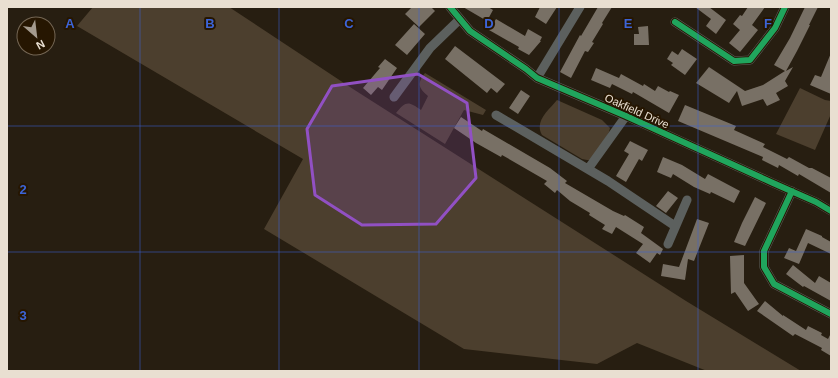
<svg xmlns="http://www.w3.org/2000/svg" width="838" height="378" font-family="Arial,sans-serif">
  <rect width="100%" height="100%" fill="#271e11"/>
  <path fill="#4c3f2e" d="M93 7H229L353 89 686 301 801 371H707L637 343 597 364 464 349 264 229 303 159 77 26Z
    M425 73 486 110 483 115 464 110 445 144 396 113C406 101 408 101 421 110L428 96C418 88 417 83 425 73Z
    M800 88 825 100 831 101V114L815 150 776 134Z
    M557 100 602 120 610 128 609 132 592 160H587L582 159 542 135C534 121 549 110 557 100Z"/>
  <path fill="#787065" d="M412 7H431L435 11 419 27 405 14Z
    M463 7H488L493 10 487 21Z
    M540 7H557L546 24 535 17Z
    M598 7H612L602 23 603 24 592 42 594 43 588 52 585 51 571 78 560 72 580 35 581 36Z
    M695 7H709L726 20 716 34 706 26 711 19Z
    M748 7H765L752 25 758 30 740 52 729 43 740 30 733 24 740 15 742 16Z
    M805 7H818L809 25H810L797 51 786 71 793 67 785 81 788 86 776 93 780 100 767 106 763 99 742 106 737 91 729 103 696 83 709 67 745 91 763 85 785 71 774 65 790 38Z
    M496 19 525 36 528 29 542 37 540 41H541L529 55 518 49 519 47 489 30Z
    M414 24 425 34 407 55 395 45Z
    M648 26 649 45H634V34H639L638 27Z
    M455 46 505 84 497 93 491 88 487 93 445 59Z
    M682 49 697 59 685 75 671 65 673 63 667 59 672 51 678 55Z
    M831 53V94L810 85 815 75 821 77Z
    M385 59 397 68 382 90 378 87 371 95 363 88 380 68 378 67Z
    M596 68 619 78 621 74 643 86 644 84 655 91 658 86 669 92 670 91 679 95 669 113 633 92 632 94 612 84 610 88 591 80Z
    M521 90 530 96 518 114 509 108Z
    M685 105 736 126 734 130 765 144 763 147 787 159 789 157 809 168H812L831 178V193L799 174 798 176 779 165 778 168 762 160 763 157 678 121Z
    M461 117 482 131 483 129 550 168 567 181 565 183 613 211 624 216 625 215 644 227 641 233 663 249 660 255 657 253 650 263 636 253 643 244 616 227 612 234 602 229 605 225 589 215 590 213 570 201 557 190 555 193 544 184 547 181 502 155 501 157 476 143 454 128Z
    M630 141 648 150 642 161 639 159 626 182 616 176 629 154 624 151Z
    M663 157 682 165 705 179 708 174 740 191 734 203 711 192 710 194 694 187 673 174 671 178 657 172Z
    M668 191 678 198 666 213 656 206Z
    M755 197 766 203 745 246 734 242 742 223Z
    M697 219 709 223 694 261 688 259 685 280 661 276 663 264 679 267Z
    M806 229 822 236V237L831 242V254L808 243 799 264 784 258 789 248 796 251Z
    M744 255V283L759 304 748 311 735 292 731 294 730 256Z
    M793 265 815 283 819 276 831 283V301L804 286 803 287 786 274Z
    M765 301 783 316V315L806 330 808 326 822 333 821 335 828 339 831 333V356L821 350 822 348 795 334 793 336 757 311Z"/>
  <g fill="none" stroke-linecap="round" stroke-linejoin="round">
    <path stroke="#5c605e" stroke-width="9" d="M450 7 470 31 526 69 537 78 626 116 773 183 816 202 831 211
      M675 22 734 61 750 60 775 28 785 7
      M537 78 580 7
      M394 97 430 48 460 19
      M496 115 608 181 675 226
      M588 169 626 116
      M792 191 764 251V267L774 284 831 314
      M668 244 687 200"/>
    <defs>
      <path id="cycleway" d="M450 7 470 31 526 69 537 78 626 116 773 183 816 202 831 211
        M675 22 734 61 750 60 775 28 785 7
        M792 191 764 251V267L774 284 831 314"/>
    </defs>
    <use href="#cycleway" stroke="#261601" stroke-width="8"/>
    <use href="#cycleway" stroke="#20a55d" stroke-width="6"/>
  </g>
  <path fill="#9150c3" fill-opacity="0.2" stroke="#9150c3" stroke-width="3" stroke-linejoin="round" d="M418 74 467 103 476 178 436 224 362 225 315 195 307 129 332 86Z"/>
  <path fill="none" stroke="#3c64d7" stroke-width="1" stroke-opacity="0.55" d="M140 7V371M279 7V371M419 7V371M559 7V371M698 7V371M7 126H831M7 252H831"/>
  <g text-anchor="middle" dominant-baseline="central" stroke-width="4" stroke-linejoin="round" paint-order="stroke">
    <g font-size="11" fill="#e9dfd1" stroke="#261601">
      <text transform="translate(637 111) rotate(24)">Oakfield Drive</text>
    </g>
  </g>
  <g font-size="13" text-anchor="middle" font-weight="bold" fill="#3c64d7" stroke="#261601" stroke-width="4" stroke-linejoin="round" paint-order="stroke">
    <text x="70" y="28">A</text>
    <text x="210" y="28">B</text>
    <text x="349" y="28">C</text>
    <text x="489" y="28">D</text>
    <text x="628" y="28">E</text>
    <text x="768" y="28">F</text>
    <text x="23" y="194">2</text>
    <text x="23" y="320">3</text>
  </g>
  <rect width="838" height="378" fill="none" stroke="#e9dfd1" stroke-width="16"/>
  <g transform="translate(36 36) rotate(152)"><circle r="19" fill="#261601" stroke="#746654"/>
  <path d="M0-3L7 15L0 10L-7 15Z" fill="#a59b8e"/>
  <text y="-6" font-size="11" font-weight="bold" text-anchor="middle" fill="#e9dfd1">N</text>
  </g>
</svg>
